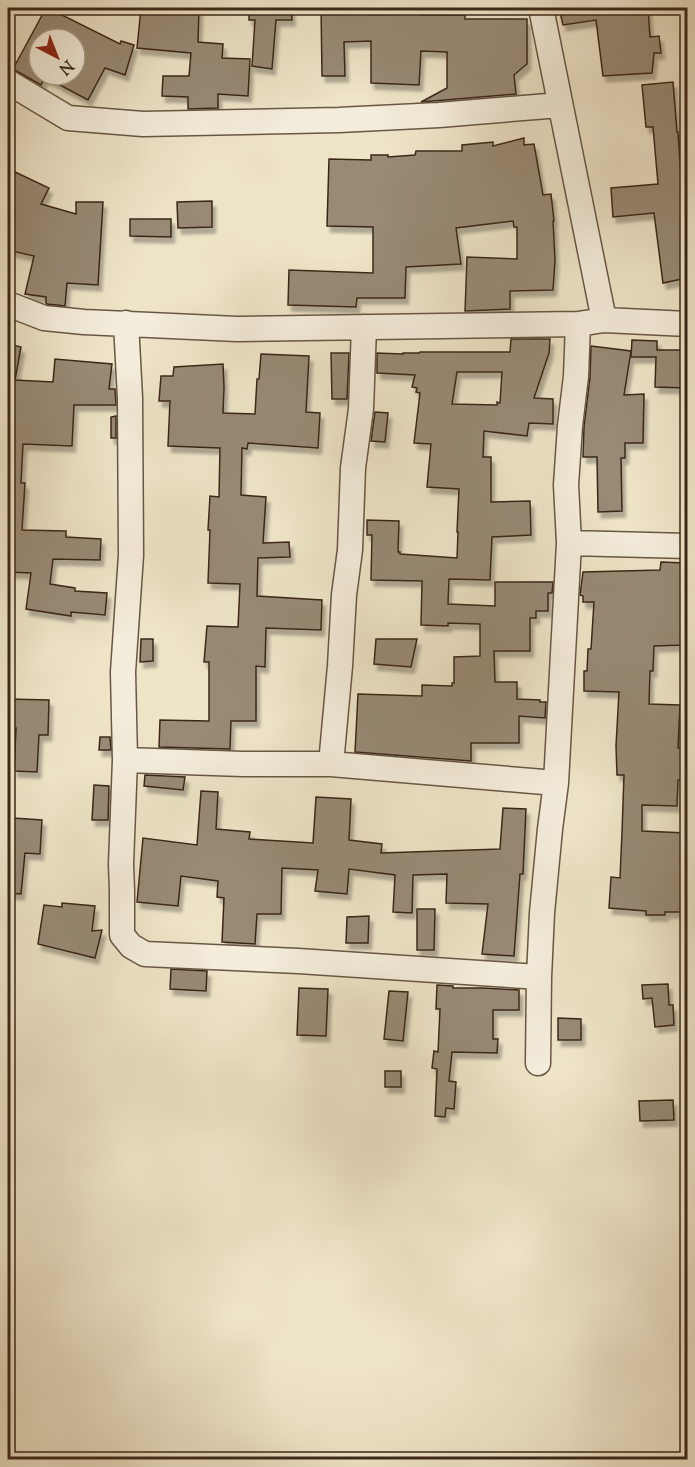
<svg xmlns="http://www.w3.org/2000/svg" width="695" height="1467" font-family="'Sorts Mill Goudy',serif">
  <defs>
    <filter id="shadow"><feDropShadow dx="3.5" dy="6" stdDeviation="1.5" flood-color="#0004"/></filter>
  </defs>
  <rect width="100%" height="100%" fill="#eee4c8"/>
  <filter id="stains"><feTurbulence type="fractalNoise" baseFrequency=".00333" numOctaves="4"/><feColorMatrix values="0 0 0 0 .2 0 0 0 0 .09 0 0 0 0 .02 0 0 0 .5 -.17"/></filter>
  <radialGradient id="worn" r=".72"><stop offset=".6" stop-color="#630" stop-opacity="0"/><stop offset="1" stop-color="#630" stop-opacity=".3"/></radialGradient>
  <path fill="#988a74" stroke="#3b2818" stroke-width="1.5" fill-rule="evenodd" filter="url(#shadow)" d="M46 8H48L120 44 121 41 134 45 125 75 105 68 88 100 45 77 41 85 13 69ZM39 39H75V75H39Z
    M141 8H199L198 42 223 44 222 58 250 59 248 96 218 94V108L188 109V97L162 96 163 76H189L191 53 137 48Z
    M249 8H291L292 20H276L272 69 252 66 255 20H249Z
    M321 8H371L370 15 399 14V8H421V15H465V19H527V64L514 75 516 94 421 102 447 88V52L421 51 419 85 371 83V41L344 42 345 76H322Z
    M559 8H648L650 37 659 36 661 53H654L652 73 603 76 596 20 563 25Z
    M673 82 677 132H678L684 224 687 223V278L663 283 654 213 613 217 611 188 658 184 653 127H646L642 85Z
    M524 138V145L534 144 543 195 551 194 554 221H553L555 260 553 290 510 291V309L465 311 467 257 517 259V227H514L513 221 456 228 461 264 406 267 405 298H357L356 307 288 305 289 270 373 273V227L327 226 329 159 371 160V155H388V157L415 155 416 151H462V145L493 142V146Z
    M15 172 49 188 41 204 76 214V202H103L98 285 67 283 65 306 47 304 46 303V297L25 294 34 256 8 250V187Z
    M212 201V227L178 228 177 202Z
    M130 219H171V237L130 236Z
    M511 339H550L549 353 534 398 553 399V424L529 423 527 436 484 431 483 457H491V502L530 501 531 535 492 537 490 580 449 579 448 604 495 606V582H553L552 593H548V611H536V618H530V651H494L495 682H517V699L540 700V702H546L545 718 519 716V743H471V761L355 752 358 694 422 696V685L452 686V683H454V657L480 656V624L448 623V626L421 625 422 581 371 580 372 535H367V520L399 521 398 552H400V554L457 558 458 532H457L459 489 427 487 431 444 414 443 420 393 416 392 417 388 412 387 415 375 377 373V353L403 354V353H419L420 352H510ZM457 372H502L500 403 497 402V405L452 404Z
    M632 340 657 341V350H687V388L655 387 656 357H631Z
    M8 344 21 347 15 380 53 382 55 359 112 364 109 389H115L116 405H74L72 446 23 444 21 483H25L22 530 66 531V537L101 539 100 560 53 559 50 584 75 588V591L107 593 105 615 71 612V616L26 609 31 573 8 572Z
    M591 346 631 351 624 395 644 394 643 443H625V458H621L622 511 598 512 597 457H583L584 427 590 377Z
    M331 353H349L347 399H332Z
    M261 354 309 356 306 412 320 413 318 448 248 443 247 449 242 448 241 495 266 497 263 543 289 542 290 557 258 558 257 596 322 600 321 630 266 628 265 667 256 666V721H231L230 749 159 747 160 720 209 721V662H204L207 626 238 627 240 584 208 583 210 530H208L210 496 219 497 220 448 168 446 170 401H159L161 376H173L174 367 223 364 224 387 223 413 255 414 257 379H259Z
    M375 412 388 413 385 442 371 441Z
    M116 416V438H111V417Z
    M661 562 685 563 683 600 682 599 684 645 654 646 653 671H650L649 704 680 705 678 748H687V780H678L677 806 642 805V831L687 833V912H665V915H646V911L609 908 611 877 620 878 622 832 624 775H617L616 746 619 692 584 691V671H587L588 649H591L594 602H583V596L580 595 583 572 660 570Z
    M141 639H153V661L140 662Z
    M376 639H417L411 667 374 664Z
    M8 699 49 700 48 735H39L37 772 14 771 16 728H8Z
    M100 737H110L111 750H99Z
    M145 775 185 777 183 790 144 786Z
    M94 785 109 786 108 820H92Z
    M201 791 218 792 216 829 250 832 249 839 313 843 316 797 351 799 349 840 382 844 381 853 500 849 503 808 526 809 523 874H520L514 956 482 954 488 904 446 903 447 874 413 875 412 913 393 912 395 875 349 869 347 894 315 891 318 870 282 868 281 914H257L255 944 222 942 224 898 217 897 218 881 181 876 178 906 137 902 143 838 197 845Z
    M13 818 42 820 40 854 25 853 21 894 8 893V876Z
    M62 903 95 906 92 931 102 930 95 958 38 944 44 905 62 907Z
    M417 909H435L434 950H417Z
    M369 916 368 943H346L347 917Z
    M171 969 207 971 206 991 170 989Z
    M668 984 669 1005H673L674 1025 655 1027 652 998 643 999 642 985Z
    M437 985 453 986V988H484L519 990V1010H493V1039H498L497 1053 452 1052 449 1081 456 1082 454 1109 446 1108 445 1117 435 1116 437 1069 432 1068 434 1051 438 1052 440 1009H436Z
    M299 988 328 989 326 1036 297 1035Z
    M389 991 408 992 403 1041 384 1039Z
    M558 1018 581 1019V1040H558Z
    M385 1071H401V1087H385Z
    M673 1100 674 1120 640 1121 639 1101Z"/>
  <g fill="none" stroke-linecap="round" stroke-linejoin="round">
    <defs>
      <path id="minor" d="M541 8 604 320
        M8 82 68 118 143 124 339 120 439 115 560 105
        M8 304 44 318 84 322 237 329 578 324 604 320 688 324
        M126 323 130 398 131 555 123 672 125 760 121 864 122 891V935L131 946 145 954 298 961 539 977 542 913 550 829 556 783 569 543 566 485 570 426 576 376 578 324
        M569 543 688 546
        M125 760 243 764H331L556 783
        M331 764 340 666 344 595 350 550 353 468 361 409 364 327
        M538 1063 539 977"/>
    </defs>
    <use href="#minor" stroke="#685744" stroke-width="27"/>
    <use href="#minor" stroke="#f4eddb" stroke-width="24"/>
  </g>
  <rect width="695" height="1467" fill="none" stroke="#eee4c8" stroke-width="30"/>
  <rect x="9" y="9" width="677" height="1449" fill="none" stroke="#3b2818" stroke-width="3"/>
  <rect x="15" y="15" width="665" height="1437" fill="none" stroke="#3b2818" stroke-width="1.5"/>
  <g transform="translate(57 57) rotate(138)"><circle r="28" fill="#f4eddb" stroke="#aa9e8d" stroke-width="1.5"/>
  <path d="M0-4.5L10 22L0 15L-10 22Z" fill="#8f2418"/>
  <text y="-9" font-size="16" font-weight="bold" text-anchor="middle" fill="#3b2818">N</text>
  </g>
  <rect width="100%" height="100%" filter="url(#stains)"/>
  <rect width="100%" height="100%" fill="url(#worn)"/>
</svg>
